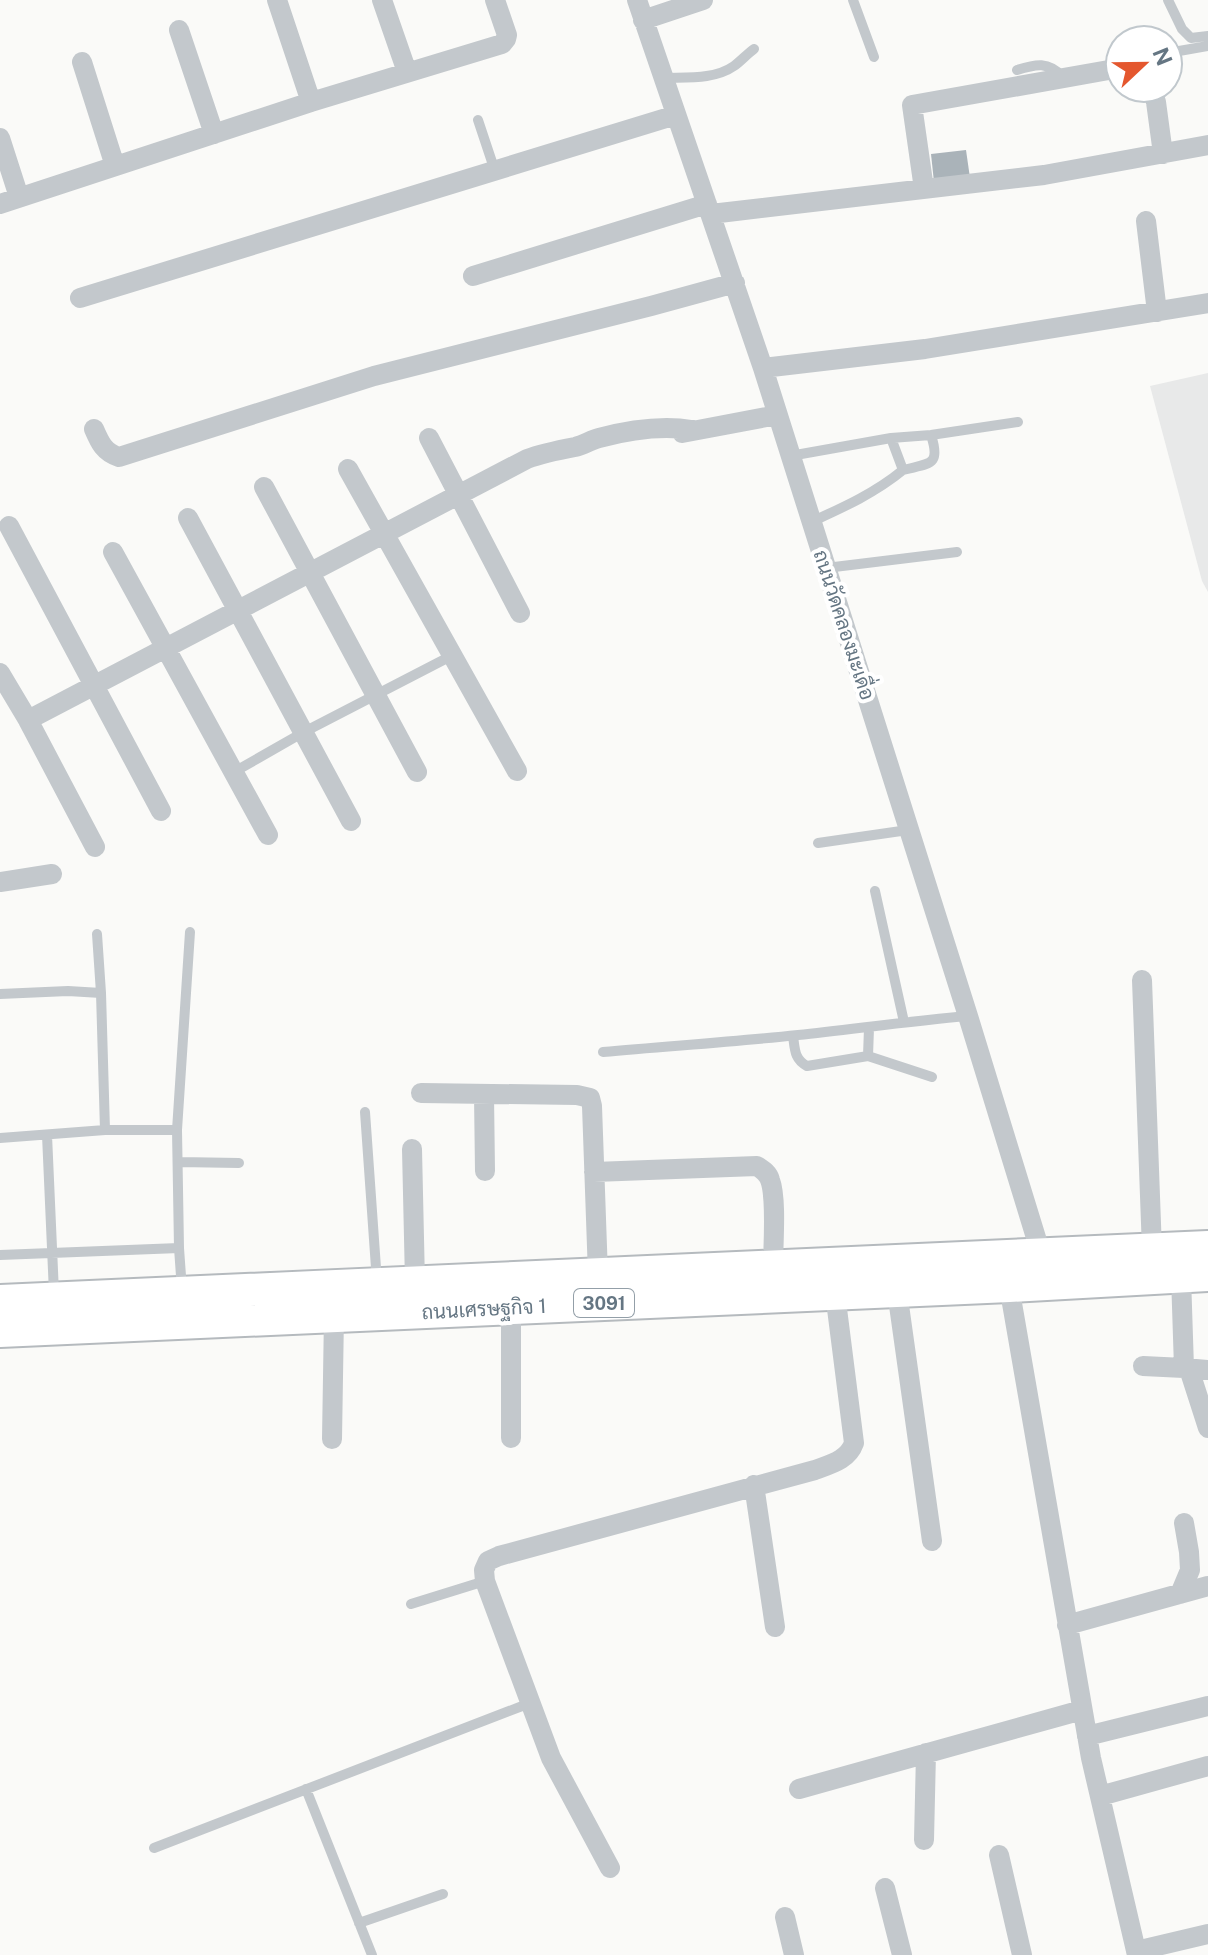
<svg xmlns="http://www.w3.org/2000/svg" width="1208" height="1955" font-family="'Public Sans',Sarabun,sans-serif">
  <rect width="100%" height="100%" fill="#fafaf8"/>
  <path fill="#e8e9e9" d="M1208 373V592L1202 581 1150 386Z"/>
  <path fill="#aab3b9" d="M966 150 970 178 934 182 931 154Z"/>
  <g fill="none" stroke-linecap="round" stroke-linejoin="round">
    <defs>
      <path id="primary" d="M0 1301 1208 1247
        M0 1331 1009 1286 1208 1275"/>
    </defs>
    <use href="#primary" stroke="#b5babe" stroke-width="36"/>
    <path stroke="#c3c8cc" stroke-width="10" d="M853 0 874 57
      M1168 0 1182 29 1191 38 1208 36
      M1168 58 1179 51 1208 46
      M1017 70C1036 64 1048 61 1063 77
      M663 78C686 77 714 80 734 66 741 61 747 54 754 49
      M478 120 495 171
      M790 456 891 438 931 435 1018 422
      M903 470C930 463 941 466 931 435
      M811 522C844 507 875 493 903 470L891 438
      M826 568 957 552
      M234 772 304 732 453 655
      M818 843 908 830
      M875 891 904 1022
      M97 934 101 993
      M0 994 68 991 101 993 105 1130
      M793 1036C795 1049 794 1059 807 1066L868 1056 869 1028
      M603 1052C668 1046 733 1042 798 1035 854 1029 911 1021 968 1016
      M868 1056 932 1077
      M365 1112 377 1282
      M177 1130 190 932
      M47 1135 54 1293
      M0 1138 105 1130H177L179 1248 182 1290
      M179 1162 239 1163
      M0 1255 179 1248
      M411 1604 485 1581
      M306 1789 372 1955
      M154 1848 530 1703
      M359 1923 443 1894"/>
    <path stroke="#c3c8cc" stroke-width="20" d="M277 0 311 102
      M382 0 407 72
      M637 0 763 368 968 1016 1041 1254
      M643 20 703 0
      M179 30 214 134
      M82 62 115 166
      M1151 88 1156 102 1163 154
      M0 138 19 197
      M924 189 912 105 1120 68
      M0 204 311 102 502 44 506 39 507 35 495 0
      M711 214 1044 175 1208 145
      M1146 221 1157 312
      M473 276 707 204
      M80 298 676 115
      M763 368 925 349 1208 303
      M94 429C100 443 104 452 119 457L374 376 651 306 735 283
      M682 433 777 415
      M429 438 520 613
      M348 469 517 771
      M264 487 417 772
      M188 518 351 821
      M9 526 161 811
      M113 552 268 835
      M0 673 28 720 95 847
      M28 720 527 459C543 453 559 450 575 447 584 445 591 440 599 438 629 430 661 425 692 430
      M0 882 52 874
      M1142 980 1152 1250
      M421 1093 577 1095 590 1098 592 1106 598 1275
      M484 1095 485 1171
      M412 1149 415 1282
      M594 1172 757 1166C763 1170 768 1173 770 1180 777 1198 773 1246 773 1267
      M1181 1276 1184 1368 1208 1370
      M1009 1286 1091 1758 1137 1955
      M897 1291 932 1541
      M1143 1366 1184 1368
      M1189 1369 1208 1428
      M511 1438V1307
      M332 1439 334 1315
      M754 1485 775 1627
      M1180 1594 1190 1570 1189 1552 1184 1523
      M1067 1625 1208 1586
      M1087 1736 1208 1706
      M799 1789 1082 1710
      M1100 1796 1208 1766
      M924 1840 926 1753
      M999 1855 1022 1955
      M610 1868 551 1758 485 1581 484 1570 488 1561 499 1556 815 1470C831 1464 848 1460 854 1443L835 1293
      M885 1888 902 1955
      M785 1917 794 1955
      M1136 1951 1208 1934"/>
    <use href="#primary" stroke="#fff" stroke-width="32"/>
  </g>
  <g text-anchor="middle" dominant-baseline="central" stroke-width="8" stroke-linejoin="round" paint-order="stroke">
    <rect fill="#fff" stroke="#939fa8" stroke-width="2" x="574" y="1289" width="60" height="28" rx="6"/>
    <g font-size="18" font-weight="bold" fill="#657683">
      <text x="604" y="1303">3091</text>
    </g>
    <g font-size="20" fill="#657683" stroke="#fff">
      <text transform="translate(844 625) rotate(72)">ถนนวัดคลองมะเดื่อ</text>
      <text transform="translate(484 1309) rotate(-3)">ถนนเศรษฐกิจ 1</text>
    </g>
  </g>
  <g transform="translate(1144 64) rotate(68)"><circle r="38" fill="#ffffff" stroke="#c1c8cd" stroke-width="2"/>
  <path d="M0-6L14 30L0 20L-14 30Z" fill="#e4572e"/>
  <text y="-12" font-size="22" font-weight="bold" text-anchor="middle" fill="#657683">N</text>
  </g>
</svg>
